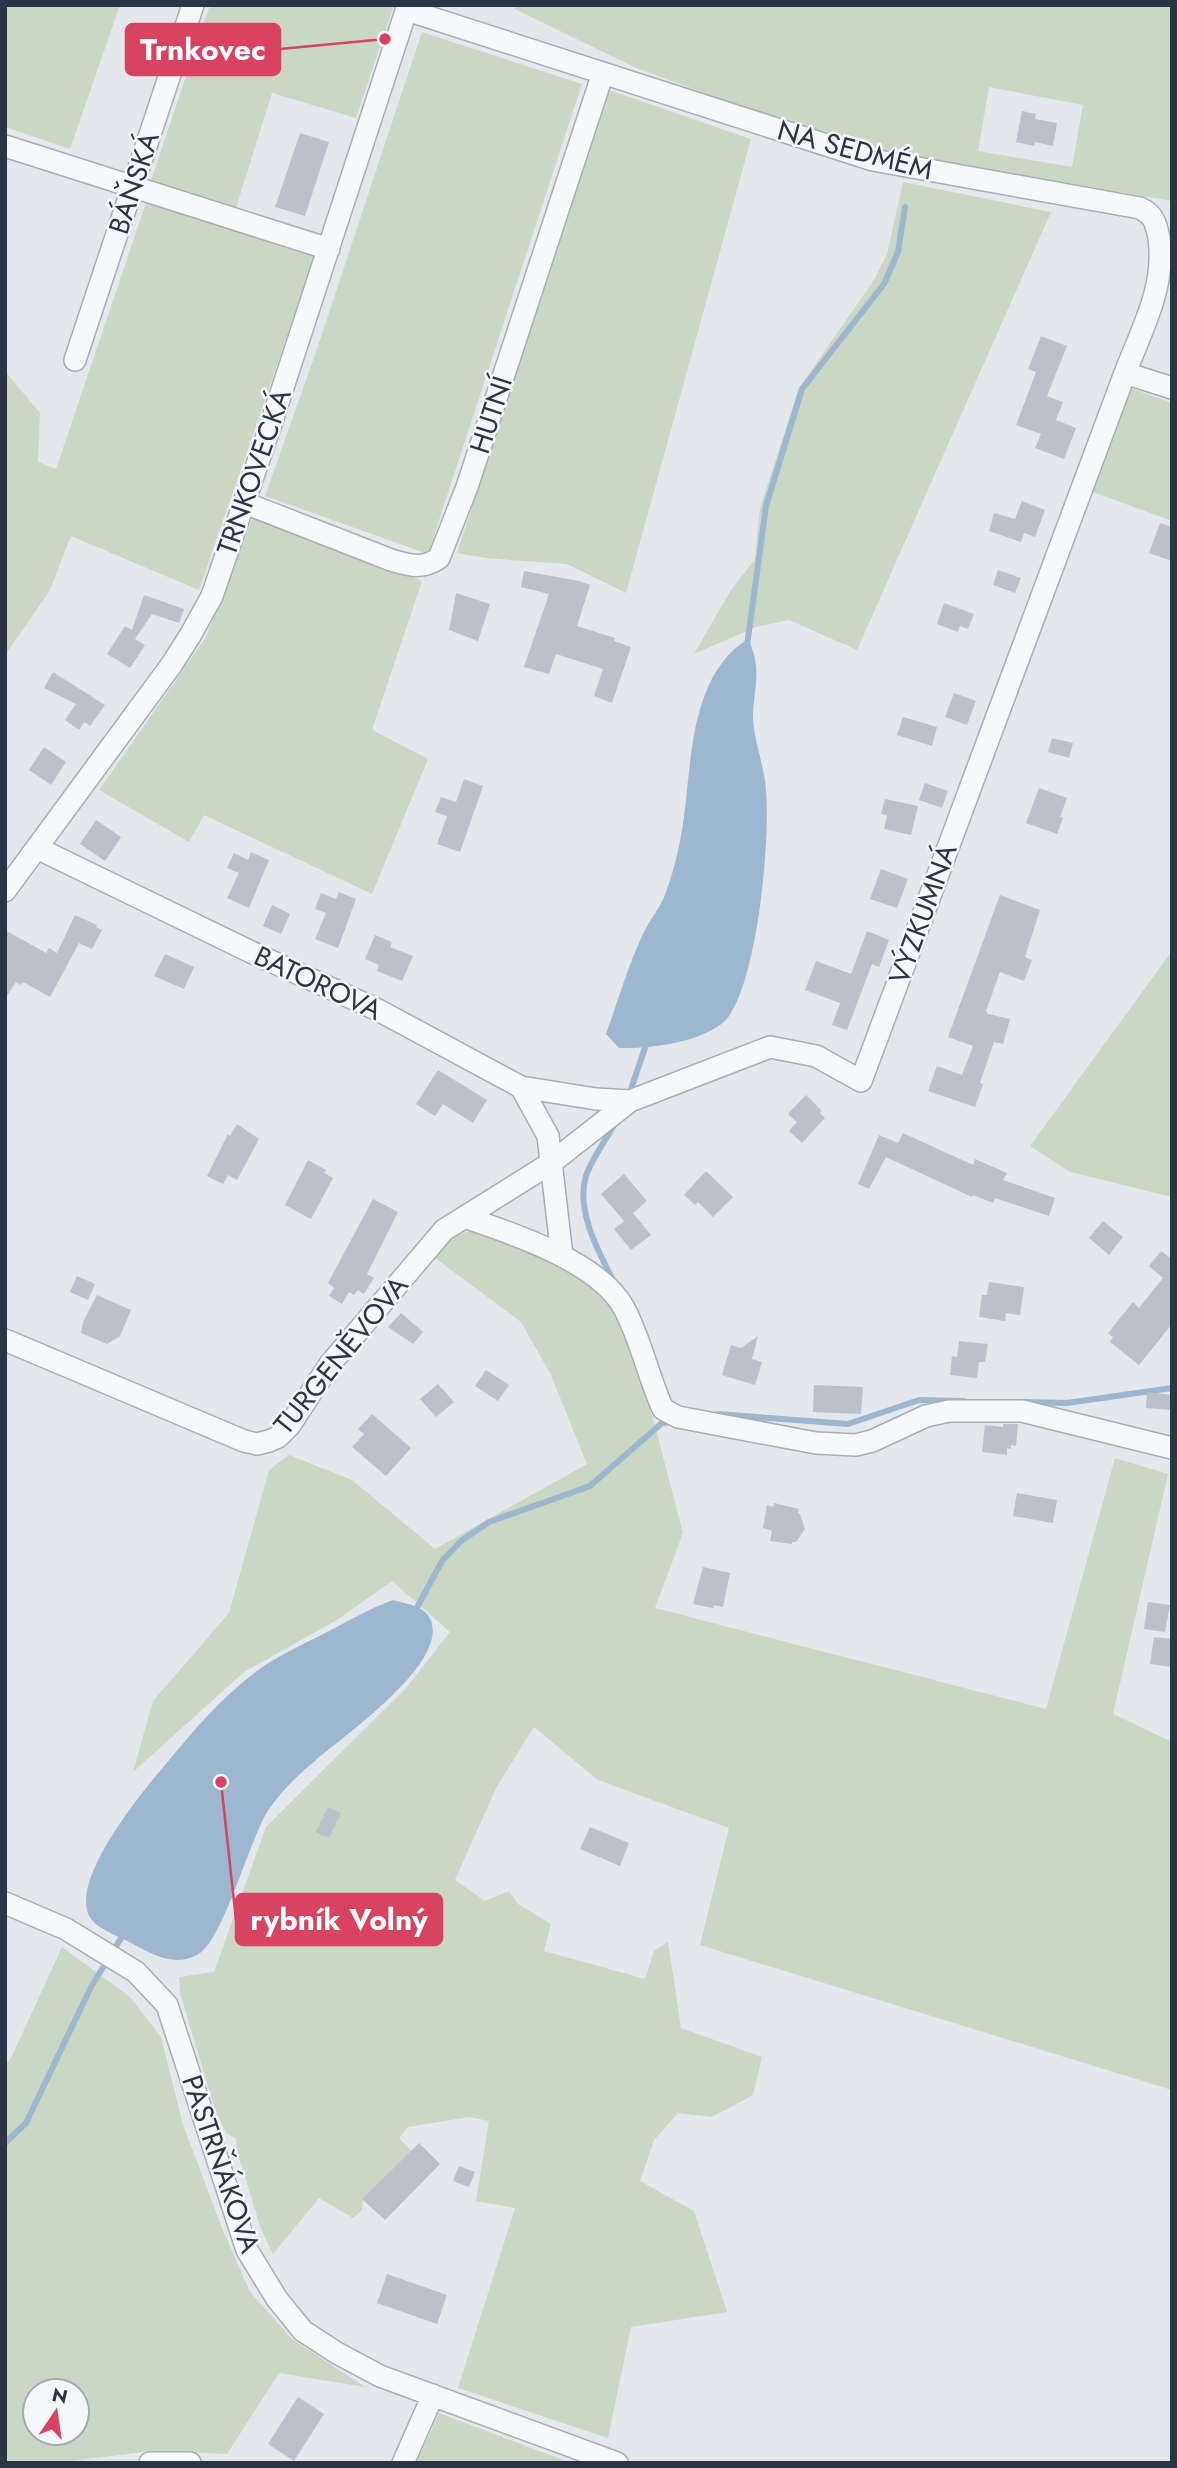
<svg xmlns="http://www.w3.org/2000/svg" width="1177" height="2468" font-family="Jost,sans-serif">
  <rect width="100%" height="100%" fill="#e4e7ec"/>
  <path fill="#cad7c4" fill-rule="evenodd" d="M5 5H120L70 149 5 127Z
    M210 5H394L356 118 272 93 235 211 150 183Z
    M516 5H1172V201L842 144 634 67 515 9ZM989 87 1083 105 1072 167 978 151Z
    M422 32 582 84 428 554 265 496 316 352Z
    M609 90 751 139 626 593 567 564 486 558 457 553Z
    M903 182 1051 212 857 650 789 620 756 627 694 654 731 590 755 559 760 508 799 388 874 280 887 254Z
    M147 200 315 256 199 590 71 536 49 592 5 655V371L40 413 38 462 56 469Z
    M1130 388 1172 403V521L1093 492Z
    M254 515 422 581 372 730 428 759 372 894 204 815 189 842 99 790 206 637Z
    M1172 951V1197L1070 1172 1030 1146Z
    M478 1228 561 1261 611 1302 628 1337 654 1422 683 1533 655 1608 1046 1709 1115 1458 1168 1474 1113 1714 1172 1742V2090L700 1945 729 1828 598 1780 534 1727 497 1786 455 1880 485 1901 509 1891 518 1904 551 1924 544 1951 645 1979 654 1951 668 1942 681 2028 762 2057 753 2095 712 2117 678 2113 654 2140 640 2181 694 2211 727 2312 631 2327 608 2438 458 2388 515 2208 476 2201 489 2121 469 2117 408 2127 399 2138 411 2151 363 2198 362 2210 353 2218 319 2198 273 2254 261 2229 237 2151 236 2138 227 2134 216 2113 180 1993 179 1977 214 1972 266 1827 406 1688 450 1632 392 1581 337 1620 244 1672 133 1772 153 1701 229 1613 269 1470 289 1455 352 1480 435 1549 587 1464 550 1373 521 1322 435 1258 449 1238Z
    M62 1947 130 1997 161 2037 183 2125 222 2228 250 2292 292 2339 365 2387 279 2373 227 2454 152 2451 54 2463H5V2066L12 2056ZM35 2391H77V2433H35Z
    M439 2413 571 2463H416Z"/>
  <path fill="#9db7ce" d="M748 639C751 645 754 653 755 659 759 678 753 699 753 718 754 739 762 760 765 781 772 832 758 975 729 1016 710 1042 649 1049 619 1048L606 1034C618 1001 628 966 643 934 650 919 661 907 666 892 676 865 682 836 685 808 692 751 693 673 748 639Z
    M393 1600C403 1603 420 1605 427 1614 460 1656 342 1737 316 1760 298 1775 282 1790 269 1809 249 1839 223 1943 197 1955 174 1967 154 1955 133 1944 121 1937 101 1931 92 1920 64 1886 142 1792 165 1765 194 1730 223 1695 261 1668 283 1653 308 1642 331 1630 352 1619 371 1608 393 1600Z"/>
  <g fill="none" stroke-linecap="round" stroke-linejoin="round">
    <path stroke="#9db7ce" stroke-width="6" d="M747 646 766 506 802 389 884 284 898 252 905 207
      M629 1095 647 1042
      M615 1123C606 1140 592 1158 586 1176 575 1210 600 1255 615 1284
      M1021 1402 1067 1403 1172 1388
      M717 1414 848 1424 919 1400 964 1401
      M413 1615 442 1561 461 1541 489 1522 590 1486 662 1423 672 1422
      M5 2143 26 2123 91 1987 126 1930"/>
  </g>
  <path fill="#bac1ca" d="M1022 111 1036 114 1035 119 1057 123 1053 146 1035 142 1034 146 1016 142Z
    M300 133 329 142 305 216 275 207Z
    M1041 336 1067 346 1047 396 1063 402 1056 420 1076 428 1064 459 1035 448 1041 434 1016 425 1036 372 1028 369Z
    M1022 501 1045 510 1035 537 1024 533 1021 542 989 531 994 513 1015 519Z
    M1160 523 1172 527V561L1149 553Z
    M998 570 1021 578 1015 593 993 585Z
    M524 571 579 581 590 585 577 626 615 638 614 641 631 647 612 703 594 696 603 669 556 654 549 674 524 667 549 594 521 587Z
    M456 593 490 604 478 641 449 630Z
    M144 595 184 609 179 623 152 614 135 639 145 645 130 668 107 654 125 626 132 630Z
    M944 603 974 614 968 629 960 626 958 632 937 624Z
    M53 672 105 705 90 726 84 722 79 730 65 720 76 704 44 688Z
    M954 693 976 701 967 725 945 717Z
    M903 717 937 727 932 746 897 735Z
    M1052 738 1073 743 1069 758 1048 752Z
    M44 747 66 762 51 785 29 770Z
    M464 779 483 786 460 852 437 844 447 816 435 812 441 797 456 802Z
    M925 783 948 791 942 808 919 800Z
    M1039 788 1067 798 1060 817 1063 818 1057 834 1026 823Z
    M885 799 918 806 911 835 884 829 887 815 881 814Z
    M96 820 121 837 105 861 80 844Z
    M251 852 269 860 249 908 227 898 239 873 227 868 234 853 248 860Z
    M881 869 908 879 897 908 870 899Z
    M339 892 356 899 338 948 315 939 326 913 315 909 321 893 336 899Z
    M1000 895 1040 910 1025 957 1032 960 1024 981 1000 972 986 1011 988 1014 1010 1019 1003 1044 994 1042 980 1083 983 1084 975 1107 928 1091 937 1066 962 1075 973 1046 948 1037Z
    M272 905 290 914 281 934 263 926Z
    M75 915 97 925 96 927 102 930 92 949 79 943 50 997 23 982 21 985 16 982 5 999V930L46 953 49 948 57 953Z
    M867 931 889 940 879 967 872 964 847 1030 832 1025 840 1003 805 990 816 961 851 974Z
    M375 935 392 942 390 947 413 956 402 981 377 971 379 965 365 959Z
    M165 954 194 967 184 989 154 976Z
    M438 1070 487 1100 473 1123 443 1104 435 1116 416 1104Z
    M806 1095 822 1111 820 1113 825 1118 802 1143 789 1131 797 1122 788 1114Z
    M237 1124 259 1139 237 1180 228 1175 223 1184 207 1176 228 1134 230 1136Z
    M903 1133 973 1165 975 1159 1007 1173 1003 1180 1055 1198 1049 1216 995 1198 993 1203 973 1195 972 1197 886 1157 869 1189 858 1184 879 1135 898 1143Z
    M308 1160 326 1170 324 1173 333 1178 311 1219 285 1205Z
    M706 1171 733 1197 713 1217 698 1202 695 1205 684 1195Z
    M624 1174 647 1201 625 1220 633 1213 651 1235 631 1250 614 1229 624 1221 601 1194Z
    M373 1199 398 1212 367 1274 374 1278 364 1294 358 1290 354 1295 349 1292 342 1304 329 1296 334 1288 328 1283Z
    M1103 1221 1123 1237 1109 1255 1089 1238Z
    M1161 1251 1172 1259V1324L1139 1365 1110 1342 1113 1337 1108 1333 1133 1302 1139 1308 1163 1278 1149 1266Z
    M77 1276 95 1284 88 1300 70 1292Z
    M989 1282 1024 1287 1020 1315 1006 1313 1005 1321 979 1317 982 1295H987Z
    M97 1295 131 1310 120 1336 107 1344 81 1333 83 1322Z
    M401 1313 423 1332 413 1344 388 1327Z
    M758 1336 752 1359 762 1362 755 1385 722 1375 731 1345 741 1348Z
    M959 1341 988 1344 985 1362H979L977 1378 950 1375 952 1356 957 1357Z
    M486 1370 509 1385 498 1401 475 1386Z
    M438 1384 454 1402 436 1417 420 1399Z
    M814 1385 863 1387 861 1414 813 1412Z
    M1147 1392 1172 1395V1410L1146 1408Z
    M372 1414 411 1448 386 1476 352 1447 364 1434 358 1429Z
    M1003 1424H1018L1016 1446 1011 1445V1449L1007 1448V1455L982 1452 985 1425 1003 1427Z
    M1017 1493 1057 1500 1053 1523 1013 1516Z
    M774 1503 799 1509 798 1513 800 1514 805 1529 796 1542H792V1544L770 1541 772 1531 763 1528 767 1505 773 1507Z
    M703 1567 730 1573 723 1607 714 1605 713 1608 693 1604Z
    M1148 1602 1170 1605 1165 1632 1144 1629Z
    M1154 1637 1172 1639V1667L1150 1664Z
    M328 1807 341 1813 329 1838 316 1832Z
    M590 1827 629 1843 620 1866 580 1849Z
    M419 2143 440 2164 385 2220 362 2199Z
    M459 2166 475 2172 469 2187 453 2181Z
    M387 2274 447 2295 437 2324 377 2303Z
    M298 2397 324 2414 294 2461 268 2444Z"/>
  <g fill="none" stroke-linecap="round" stroke-linejoin="round">
    <defs>
      <path id="street" d="M407 10 873 160 1140 208C1154 215 1156 223 1159 238 1166 286 1142 329 1125 373
        M5 146 329 249
        M75 360 193 5
        M245 503 391 560C409 565 422 570 439 558L467 487 603 73
        M37 848 251 952 378 1010 521 1087 548 1136 562 1256
        M5 891 172 664 191 634 212 596 270 427 408 5
        M521 1087 596 1099 630 1101
        M467 1218C514 1234 599 1262 624 1308 641 1340 648 1376 663 1409L678 1417 816 1443 856 1445 872 1441 926 1416 949 1411H1022L1172 1448
        M5 1340 244 1441 257 1444 269 1441 278 1437 290 1425 330 1364 444 1230 551 1163 630 1101 770 1047 816 1056 861 1081 1125 373 1172 388
        M5 1903 66 1929 136 1972 167 2005 247 2250 277 2299 303 2331 337 2353 380 2376 617 2463
        M150 2463H190
        M403 2463 433 2395"/>
    </defs>
    <use href="#street" stroke="#a8aeb7" stroke-width="24"/>
    <use href="#street" stroke="#f7f8fa" stroke-width="21"/>
  </g>
  <g text-anchor="middle" dominant-baseline="central" stroke-width="5" stroke-linejoin="round" paint-order="stroke">
    <g font-size="28" fill="#2a3546" stroke="#f4f6f9">
      <text transform="translate(855 150) rotate(15)">NA SEDMÉM</text>
      <text transform="translate(134 183) rotate(-72)">BÁŇSKÁ</text>
      <text transform="translate(491 415) rotate(-72)">HUTNÍ</text>
      <text transform="translate(254 472) rotate(-71)">TRNKOVECKÁ</text>
      <text transform="translate(923 914) rotate(-70)">VÝZKUMNÁ</text>
      <text transform="translate(318 983) rotate(25)">BATOROVA</text>
      <text transform="translate(341 1355) rotate(-51)">TURGENĚVOVA</text>
      <text transform="translate(221 2164) rotate(71)">PASTRŇÁKOVA</text>
    </g>
  </g>
  <path fill="none" stroke="#d74361" stroke-width="2.5" d="M385 39L280 49M221 1782L236 1920"/>
  <g fill="#d74361" stroke="#f4f6f9" stroke-width="2.5">
    <circle cx="385" cy="39" r="7"/>
    <circle cx="221" cy="1782" r="7"/>
  </g>
  <g fill="#d74361" stroke="#d74361" stroke-width="2.5">
    <rect x="126" y="24" width="154" height="51" rx="7"/>
    <rect x="236" y="1894" width="206" height="51" rx="7"/>
  </g>
  <g font-size="30" text-anchor="middle" font-weight="bold" fill="#fff">
    <text x="203" y="60">Trnkovec</text>
    <text x="339" y="1930">rybník Volný</text>
  </g>
  <rect width="1177" height="2468" fill="none" stroke="#2a3546" stroke-width="14"/>
  <g transform="translate(56 2412) rotate(13)"><circle r="33" fill="#f4f6f9" stroke="#a3a9b1" stroke-width="2"/>
  <path d="M0-5L12 26L0 18L-12 26Z" fill="#d74361"/>
  <text y="-10" font-size="19" font-weight="bold" text-anchor="middle" fill="#2a3546">N</text>
  </g>
</svg>
